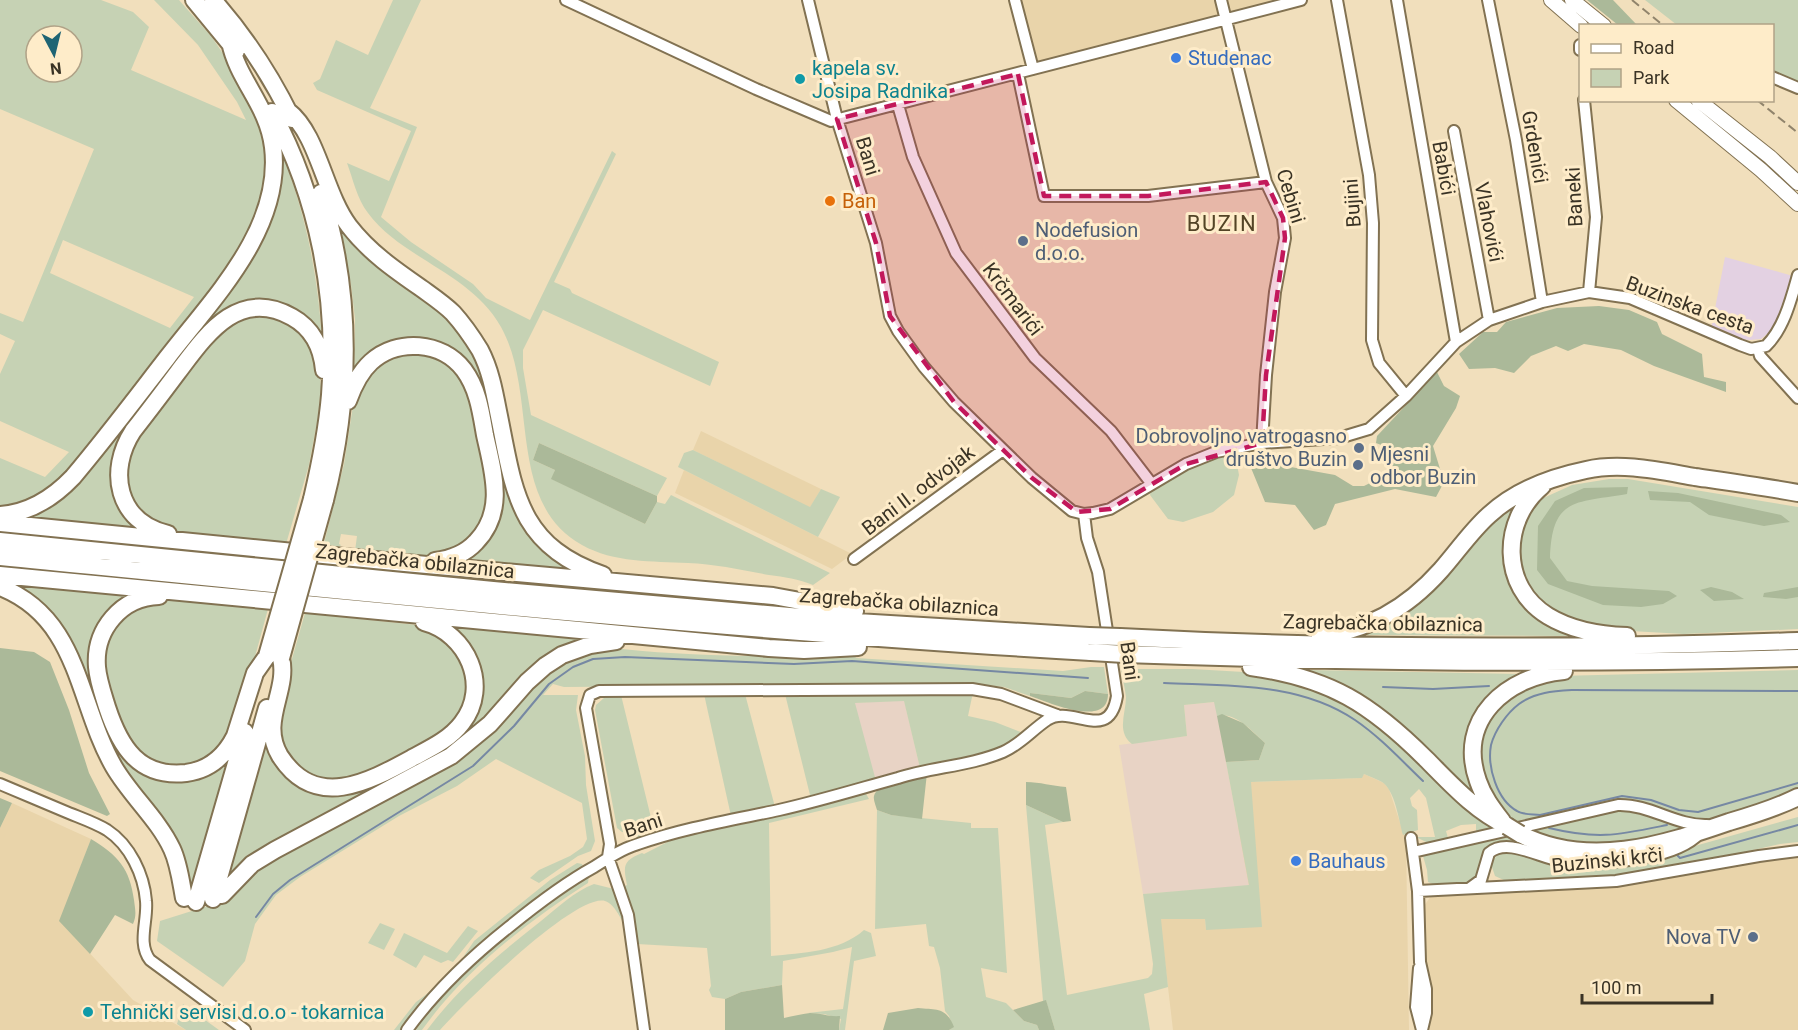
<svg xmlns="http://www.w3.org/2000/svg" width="1798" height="1030" font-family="Roboto,sans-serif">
  <rect width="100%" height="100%" fill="#f1dfbc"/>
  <path fill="#e9d4aa" d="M1009 0H1282L1025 68Z
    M701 431 821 489 810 508 693 450Z
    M684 470 852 554 832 569 675 493Z
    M1364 774 1384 783 1389 789 1406 841 1409 1030H1173L1160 919H1205L1206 930 1251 782 1361 778Z
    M12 803 91 839 60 921 133 1000 186 1030H0V828Z
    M1798 856V1030H1429L1424 912V906L1431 896 1630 885 1733 865Z"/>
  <path fill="#e8d3c5" d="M904 700 920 768 875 780 854 703Z
    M1215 702 1249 886 1143 894 1119 745 1187 736 1184 705Z"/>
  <path fill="#e3d1e2" d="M1725 257 1793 276 1784 307 1772 330 1761 339 1750 340 1738 339 1711 329Z"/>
  <path fill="#c6d2b4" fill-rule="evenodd" d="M0 0H101L133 12 149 27 131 70 246 120 237 102 198 45 154 0H179L211 36 244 84 270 152 267 187 245 244 87 455 42 498 0 511V458L45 477 69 452 0 421V374L15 341 0 334V313L23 322 94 149 0 109ZM36 36H72V72H36ZM63 240 194 297 170 328 50 273Z
    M393 0H421L370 108 417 127 381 217 411 242 473 284 486 298 530 320 612 151 616 154 554 282 570 289 572 293 719 362 710 386 543 310 523 350V368L531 415 667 478 657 496 539 443 533 460 555 470 552 479 645 524 657 502 665 504 671 495 830 573 813 585C799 579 784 577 769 575 742 570 715 564 688 563 652 561 614 563 582 545 505 502 539 395 501 327 471 273 402 259 368 213 357 199 353 179 347 163L389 181 411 131 317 90 313 83 320 79 336 40 368 55Z
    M1645 0H1798V93L1773 83 1772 26 1677 25Z
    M279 146C305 209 318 273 322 341L312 326 233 309 114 460 147 532 13 519 42 508 247 260Z
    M338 220 447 315 482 365 514 503 585 574 461 563 496 519 481 392 421 342 354 376 355 319 351 285Z
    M279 315 308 337 320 377 321 387 318 417 309 465 286 544 183 533 159 528 132 504 125 490 128 447 210 337 241 316Z
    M408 350 447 360 471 391 489 479 488 515 465 546 428 557 355 551 357 536 341 534 339 544 341 545 339 547H323L344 464 354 399 370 369Z
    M693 450 810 507 821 489 840 497 818 537 678 467 684 453Z
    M1232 453 1235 454 1239 475 1234 495 1213 512 1183 522 1168 519 1150 495 1151 490C1179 473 1201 460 1232 453Z
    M1609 479H1628L1798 507V629L1684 634 1595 629 1545 609 1518 576 1519 526 1539 500 1572 485Z
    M1520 501 1506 532 1504 560 1572 636 1360 635C1380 628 1399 619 1417 605 1442 586 1461 558 1482 534 1493 521 1506 511 1520 501Z
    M0 583 136 595 104 622 105 714 156 776 228 759 189 898 118 765 78 660Z
    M156 600 186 601 268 609 239 715 219 752 185 769 150 763 121 732 101 660 116 620Z
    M305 613 417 625 441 633 466 665 468 697 452 727 363 778 334 783 300 771 279 741 284 687Z
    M447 625 593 639 577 643 461 744 226 883 268 737 314 789 440 748 478 698Z
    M622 649C699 657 777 657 854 655L856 658 1063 671 1091 667H1104L1108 694 1085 691 1071 698 1030 693V696L1004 687 978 684 564 687 553 684 543 695H578L576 710 585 756 586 785 595 841 591 851 578 856 539 883 530 878 539 870 570 856 583 847 587 839 582 803 496 759 457 786 399 816 300 877 276 895 255 924 245 961 223 987 157 941 160 921 230 899 237 888 253 872 281 853 454 762 480 743 504 720 530 688 562 661 599 650Z
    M1130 667 1134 669H1192L1244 672 1288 678 1360 707 1495 827 1476 832V824L1461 825 1446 831 1448 838 1430 844 1416 837H1435L1426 798 1419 789 1410 798 1412 806 1417 810 1418 830 1403 835C1399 821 1395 790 1382 782 1377 779 1370 777 1364 774L1362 778 1251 782 1262 927 1206 930 1205 919H1161L1168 987 1144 994 1150 1030H1055L1046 1001H1043L1026 805 1063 822 1045 825 1067 995 1148 978 1152 974 1153 964 1143 894 1249 885 1226 762 1259 760 1265 743C1253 732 1235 711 1217 716L1214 702 1184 705 1187 736 1132 744C1116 732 1126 713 1126 697 1125 688 1122 677 1121 668Z
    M1309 670 1521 674 1496 691 1484 704 1478 799C1443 767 1412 728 1372 701 1352 688 1330 681 1308 672Z
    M1798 670V790L1712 819C1679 824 1653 802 1620 800L1515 824 1493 804 1483 786 1480 735 1507 694 1558 676Z
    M949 692 975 694 972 697 968 716 995 722 1026 734 993 752 920 768 904 701 855 703 876 781 811 799 785 694Z
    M704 694H745L775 807 731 816Z
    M604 695H621L655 834 638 840 635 838 634 834 622 832 617 828 595 710 596 705 604 698Z
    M865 792 869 799 769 823 771 956C802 953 839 952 864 930L871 933 876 956 854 961 845 1030H839L841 1019 824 1014 808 1013 843 1009 852 947 833 952 783 961 782 985 741 992 725 999 712 997 709 990 711 986 707 948 637 944 630 904 623 887 627 885C623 865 623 861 642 853L644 854 683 834Z
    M1631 808 1688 829 1613 846 1570 844 1527 831 1615 809Z
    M877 810 891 815 971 823V828H998L1007 973 981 968 986 997 1006 1003 1024 1021 1037 1025 1039 1030H949L953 1027 949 1016 945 1011 940 968 934 947 929 946 926 924 875 929Z
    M1798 817V842L1780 844 1731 855 1627 875 1506 881 1495 876 1491 864 1497 855 1513 852 1551 863 1677 851Z
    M1511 835 1620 858 1498 843 1494 845 1475 879 1469 883 1435 885 1428 882 1427 870 1423 856 1427 853Z
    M577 863 582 864 583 867 553 886 466 957 464 956 474 941 550 880Z
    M589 875 588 883C527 922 465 970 422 1030H416C451 970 530 913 589 875Z
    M594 884 614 889 625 917 627 930C622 921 615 904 605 901 575 893 462 1005 440 1030H427C459 987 499 954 541 921 557 908 575 891 594 884Z
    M380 923 395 929 384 950 368 943Z
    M468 926 478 931 453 962 448 960 441 963 424 955 416 968 393 955 404 933 447 953Z
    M431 991 401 1030H394L416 1002Z
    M183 1004 219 1030H186L177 1024Z"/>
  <path fill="#abb999" d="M1587 0H1613L1637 25H1618Z
    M1599 306 1629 310 1657 322 1662 334 1702 354 1704 377 1726 382V392L1654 366 1621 350 1584 344 1568 351 1556 346 1531 356 1514 373 1495 368 1469 369 1459 354 1483 332H1497L1506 322 1557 308Z
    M1437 372 1444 386 1460 396 1456 408 1433 446 1444 482 1436 497 1395 489 1335 504 1326 525 1314 530 1295 505 1265 502 1249 463 1258 461 1335 475 1353 486H1364L1388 474 1397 451 1376 443 1377 436Z
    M539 443 657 496V502L645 524 551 479 555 470 533 460Z
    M1628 487 1627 494C1575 503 1552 497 1550 558L1567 581 1592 586 1669 591 1677 596 1663 604 1641 607 1603 605 1548 584 1537 570 1538 526 1555 501 1584 488Z
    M1648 491 1678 493 1781 515 1790 522 1764 526 1709 515 1690 502 1650 500Z
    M1711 587 1732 592 1744 599 1714 601 1700 590Z
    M1798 587V597L1786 599 1763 597 1764 593Z
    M0 648 34 652 50 662 69 710 89 773 110 814 107 816 0 771Z
    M1085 691 1108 694C1108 729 1048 702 1030 696V693L1071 698Z
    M1222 714 1243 723 1265 743 1259 760 1226 762 1217 716Z
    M927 773 922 819 891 815 877 810C876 806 873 800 874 796 876 783 916 776 927 773Z
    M1026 782C1040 782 1052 786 1066 787L1071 821 1063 822 1026 805Z
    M0 798 12 803 0 828Z
    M91 839C118 855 130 869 134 900 135 909 137 915 133 924L115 915 90 954 59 921Z
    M782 985 784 1018C793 1016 801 1014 810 1013 821 1013 829 1017 840 1016L839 1030H725V999L741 992Z
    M1046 1000 1055 1030H1039L1037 1025 1024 1021 1013 1010Z
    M918 1008C937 1010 946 1007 954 1027L949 1030H883L888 1013Z"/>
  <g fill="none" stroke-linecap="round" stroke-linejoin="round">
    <path stroke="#7688a3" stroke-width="2" d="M1164 683C1228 686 1299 682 1355 720 1380 737 1401 760 1423 781
      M1383 687 1433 689 1489 686
      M1798 691 1572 690C1554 691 1535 692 1519 704 1507 713 1495 730 1491 745 1487 767 1497 800 1517 811 1523 815 1533 814 1540 815L1622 796 1651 800 1679 810 1698 812 1798 783
      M1549 828C1599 840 1618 835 1667 825
      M1676 854 1680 858 1798 825
      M256 917 273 894 290 880 473 766 514 726 549 684 573 667 593 659 625 657 794 664 852 661 1088 678"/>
    <defs>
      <path id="minor" d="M566 0 756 89 831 121 1301 0
        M808 0 837 119 876 243 890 316 898 331 924 367 954 402 1032 478 1072 511 1084 514 1093 513 1110 509 1186 464 1216 452 1262 443 1339 438 1369 429 1406 396 1456 342 1489 320 1542 302 1589 292 1630 298 1740 345 1751 349 1766 346C1784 328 1791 300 1798 275
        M1015 0 1033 69
        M1221 0 1266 182 1283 218 1285 238 1275 292 1266 375 1262 443
        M1337 0 1369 175 1373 223 1372 340 1379 363 1406 396
        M1397 0 1456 342
        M1488 0 1516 140 1542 302
        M1580 45V50
        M1018 74 1044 196H1148L1266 182
        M1772 77 1798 88
        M1584 100 1596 217 1589 292
        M898 105 913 157 956 253 1035 358 1111 431 1151 483
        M1454 131 1489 320
        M1758 349 1760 356 1798 398
        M854 559 1003 450
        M0 784C21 793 43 802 64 811 78 817 94 822 107 830 130 845 144 875 146 901 148 921 137 943 150 960L245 1030
        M1411 838 1418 891 1420 962 1426 989V1013L1422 1030
        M1413 852 1618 805C1650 804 1676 826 1707 825
        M1470 888 1481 880 1489 853C1507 837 1540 858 1561 861 1597 866 1668 861 1696 837
        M1418 891 1616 881 1759 856 1798 851
        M1419 968 1416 1007 1422 1030
        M407 1030C436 990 470 958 509 927 536 905 563 884 594 867 608 858 622 849 638 844 684 828 732 820 779 810 819 801 858 789 898 778 932 767 970 766 1003 752 1021 744 1032 730 1047 720 1071 703 1109 745 1117 696L1098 572 1087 538 1084 514
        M644 1030 628 915 608 857 610 844 586 708 590 695 599 691 972 689 1001 694 1057 715"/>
      <path id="major" d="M1551 0 1581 26
        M1572 0 1604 26
        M1676 100 1761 170 1798 204
        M1698 100 1770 157 1798 183"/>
      <path id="highway" d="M194 0 236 51
        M213 0C245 36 271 76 292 119
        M288 111C318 134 324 193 349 226 369 252 395 270 421 288 432 296 444 304 453 313 463 324 472 337 480 350 490 369 494 390 498 411 514 489 516 545 603 575
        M272 112C318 197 338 298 330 395 327 430 320 465 312 499
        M321 193C353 295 351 398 325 500
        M348 401C353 387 359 373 371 362 397 338 442 341 464 370 478 389 481 412 485 435 493 472 506 511 476 542 465 554 452 559 435 561
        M1542 486C1501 520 1500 587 1548 616 1571 630 1600 635 1627 636
        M0 515C30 513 53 498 73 477 106 438 136 398 167 358 213 298 283 229 273 147 268 105 238 81 230 42
        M0 523 405 563 773 596 855 611
        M168 534C117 522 107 471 133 431 148 412 163 392 178 372 206 335 238 287 292 317 312 328 322 348 324 370
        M0 541 493 590 857 622 1089 636
        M0 557C363 593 727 631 1091 652
        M0 575 769 648 804 650 858 647
        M0 587C80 618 77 703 114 767 131 796 158 819 172 849 179 864 181 882 184 898
        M159 596C121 597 94 630 97 667 98 680 103 694 107 707 120 747 139 778 186 773 209 770 225 756 235 736L255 673 267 656
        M1320 635C1370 631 1409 606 1441 570 1457 552 1471 531 1489 515 1515 491 1552 477 1586 470 1622 462 1660 471 1695 477 1729 482 1764 487 1798 493
        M1120 637C1346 649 1572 649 1798 641
        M1124 654C1349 662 1573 665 1798 658
        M281 658C289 691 259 721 280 756 316 812 370 781 414 757 431 748 450 739 462 723 491 686 467 633 424 622
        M1251 667C1330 678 1371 704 1426 759 1451 784 1474 810 1507 826
        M1502 821C1492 808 1483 796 1478 781 1456 719 1507 676 1564 671
        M1520 834C1588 869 1662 845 1729 822 1753 815 1776 808 1798 797
        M222 895 252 864 275 850 451 756 490 724 527 682 545 666 562 655 590 645 616 641
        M213 899 267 708
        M196 902 245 732"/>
    </defs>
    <use href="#minor" stroke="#827252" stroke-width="14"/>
    <use href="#major" stroke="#827252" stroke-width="16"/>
    <use href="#highway" stroke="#827252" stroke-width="20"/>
    <use href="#minor" stroke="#fff" stroke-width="10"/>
    <use href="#major" stroke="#fff" stroke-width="14"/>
    <use href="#highway" stroke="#fff" stroke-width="16"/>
    <path stroke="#90846c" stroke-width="2" stroke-dasharray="9 4.5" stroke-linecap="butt" d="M1632 0 1664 26
      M1757 100 1798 133"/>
    <defs>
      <path id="highway-bridge" d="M1089 636 1120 637
        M1091 652 1124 654
        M267 656 312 499
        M281 658 325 500
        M1507 826 1520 834"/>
    </defs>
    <use href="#highway-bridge" stroke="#827252" stroke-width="20" stroke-linecap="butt"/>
    <use href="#highway-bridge" stroke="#fff" stroke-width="16"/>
  </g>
  <path fill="#c2185b" fill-opacity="0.2" stroke="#c2185b" stroke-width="4.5" stroke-dasharray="12 8" stroke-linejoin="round" d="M1018 74 1044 196H1148L1266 182 1283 218 1285 238 1266 375 1262 443 1186 464 1110 509 1077 512 1032 478 954 402 890 316 876 243 837 119Z"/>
  <g fill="#3f7fe0" stroke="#feecc9" stroke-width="2">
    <circle cx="1176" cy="58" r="6"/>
    <circle cx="1296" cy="861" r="6"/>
  </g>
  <g fill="#0f9aa8" stroke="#feecc9" stroke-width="2">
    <circle cx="800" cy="79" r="6"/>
    <circle cx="88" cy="1012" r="6"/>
  </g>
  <circle fill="#e8710a" stroke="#feecc9" stroke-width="2" cx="830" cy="201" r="6"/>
  <g fill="#5c6f8a" stroke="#feecc9" stroke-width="2">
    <circle cx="1023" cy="241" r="6"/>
    <circle cx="1359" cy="448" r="6"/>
    <circle cx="1358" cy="465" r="6"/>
    <circle cx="1753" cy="937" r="6"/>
  </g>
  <g text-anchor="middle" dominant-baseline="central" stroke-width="6" stroke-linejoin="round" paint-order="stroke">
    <g font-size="20" fill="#366cbe" stroke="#feecc9" text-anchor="start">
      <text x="1188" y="58">Studenac</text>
      <text x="1308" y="861">Bauhaus</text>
    </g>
    <g font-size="20" fill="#0d838f" stroke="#feecc9" text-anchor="start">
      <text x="812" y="68">kapela sv.<tspan x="812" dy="23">Josipa Radnika</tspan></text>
      <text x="100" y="1012">Tehnički servisi d.o.o - tokarnica</text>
    </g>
    <g font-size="20" fill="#3a3325" stroke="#feecc9">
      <text transform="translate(1535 147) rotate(80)">Grdenići</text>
      <text transform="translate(868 156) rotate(73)">Bani</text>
      <text transform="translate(1444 168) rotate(80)">Babići</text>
      <text transform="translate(1291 196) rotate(73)">Cebini</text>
      <text transform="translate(1574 197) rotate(-93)">Baneki</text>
      <text transform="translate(1352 203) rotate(-94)">Bujini</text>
      <text transform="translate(1489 222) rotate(79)">Vlahovići</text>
      <text transform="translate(1013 299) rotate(53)">Krčmarići</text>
      <text transform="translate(1690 305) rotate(20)">Buzinska cesta</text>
      <text transform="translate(918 490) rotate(-37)">Bani II. odvojak</text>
      <text transform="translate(415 561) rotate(6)">Zagrebačka obilaznica</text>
      <text transform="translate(899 602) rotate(4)">Zagrebačka obilaznica</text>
      <text transform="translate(1383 623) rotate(1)">Zagrebačka obilaznica</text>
      <text transform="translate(1130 661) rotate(82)">Bani</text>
      <text transform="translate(643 825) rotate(-18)">Bani</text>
      <text transform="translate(1607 860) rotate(-6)">Buzinski krči</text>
    </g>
    <g font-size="20" fill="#c56008" stroke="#feecc9" text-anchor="start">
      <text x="842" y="201">Ban</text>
    </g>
    <g font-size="20" fill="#4e5e75" stroke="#feecc9" text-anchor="start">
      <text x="1035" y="230">Nodefusion<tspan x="1035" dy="23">d.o.o.</tspan></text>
      <text x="1347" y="436" text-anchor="end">Dobrovoljno vatrogasno<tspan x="1347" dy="23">društvo Buzin</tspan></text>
      <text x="1370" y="454">Mjesni<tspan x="1370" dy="23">odbor Buzin</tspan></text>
      <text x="1741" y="937" text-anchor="end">Nova TV</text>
    </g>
    <g font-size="22" letter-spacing="1.5" fill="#534426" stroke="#feecc9">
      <text x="1222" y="223">BUZIN</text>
    </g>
  </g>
  <rect x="1579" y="24" width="195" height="78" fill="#feecc9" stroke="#b0a287" stroke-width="1.5"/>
  <rect x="1591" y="44" width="30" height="9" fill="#ffffff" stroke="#b0a287" stroke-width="1.5"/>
  <text x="1633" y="54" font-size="18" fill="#3a3325">Road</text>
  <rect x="1591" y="69" width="30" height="18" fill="#c6d2b4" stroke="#b0a287" stroke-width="1.5"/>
  <text x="1633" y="84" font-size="18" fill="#3a3325">Park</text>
  <g transform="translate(54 54) rotate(173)"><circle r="28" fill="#feecc9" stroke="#b0a287" stroke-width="1.5"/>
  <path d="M0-4.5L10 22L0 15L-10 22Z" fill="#1e6474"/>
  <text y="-9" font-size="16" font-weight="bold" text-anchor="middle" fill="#3a3325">N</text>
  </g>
  <path d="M1582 994v9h130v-9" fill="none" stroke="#3a3325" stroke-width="3"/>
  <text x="1591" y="994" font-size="18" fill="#3a3325" stroke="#feecc9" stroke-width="4.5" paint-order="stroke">100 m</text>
</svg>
